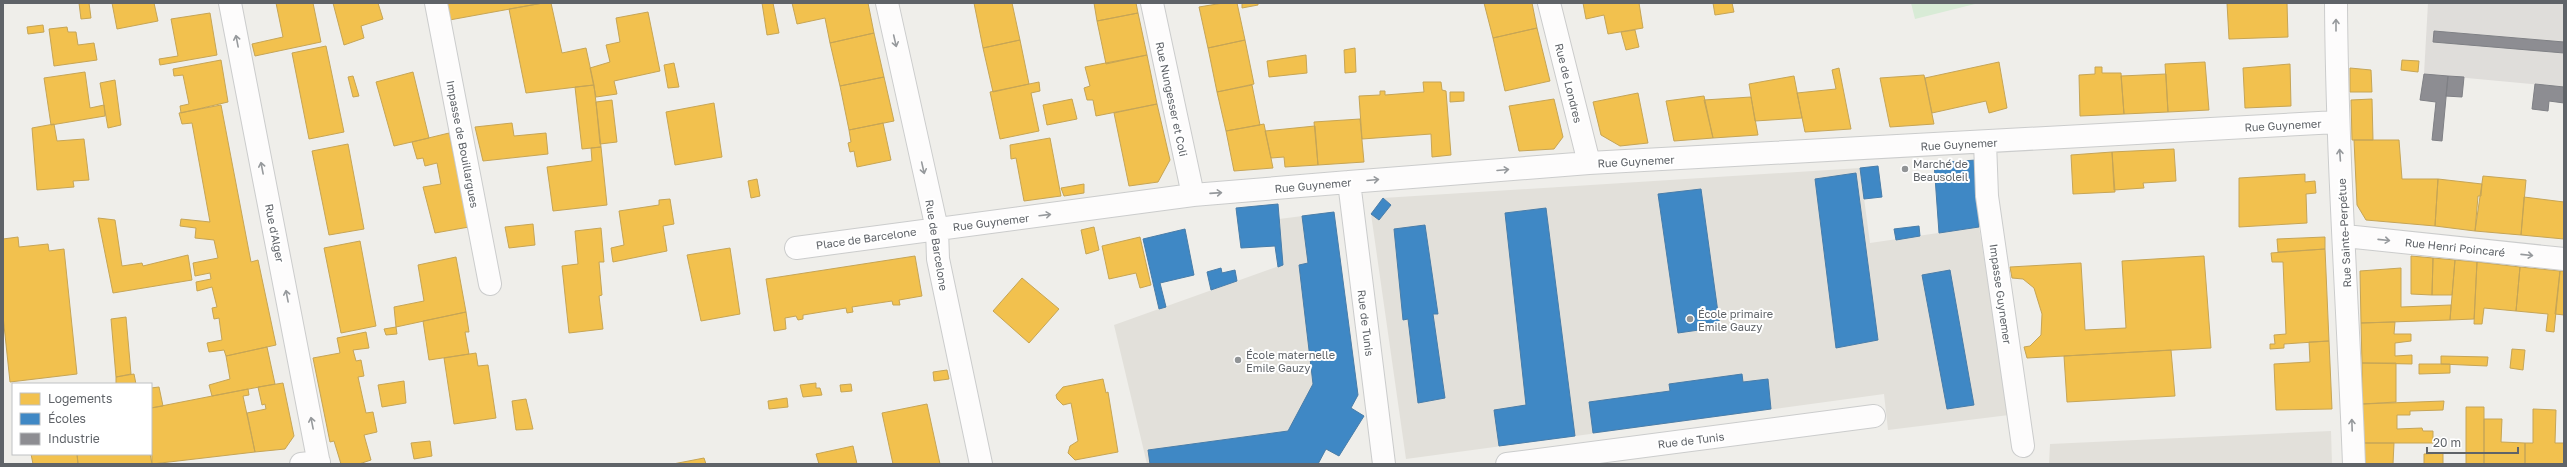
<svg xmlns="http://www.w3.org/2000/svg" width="2567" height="467" font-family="'Golos Text',sans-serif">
  <rect width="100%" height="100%" fill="#efeeea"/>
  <path fill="#dfddda" d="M2428 3H2564V87L2424 74Z"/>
  <path fill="#e2e0da" d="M1860 168 1870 243 1979 227 2009 415 1888 430 1884 394 1406 459 1371 214 1383 198Z
    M1334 212 1358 395 1351 408 1364 416 1339 456 1326 449 1318 464H1147L1114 325 1282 265 1279 219Z
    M2331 431 2332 464H2049L2050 444Z"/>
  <path fill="#d8ebd6" d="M1911 3H1979L1915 19Z"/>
  <path fill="#f2c14e" stroke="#c6a556" d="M79 3H89L91 18 81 19Z
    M112 3H154L158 21 117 29Z
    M276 3H313L321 42 255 56 252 44 283 37Z
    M333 3H378L383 19 361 26 364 38 344 45Z
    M440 3H543L444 21Z
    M543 3H551L562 53 586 48 594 85 526 93 509 9Z
    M762 3H773L779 33 767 35Z
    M792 3H868L874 33 830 43 825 18 797 24Z
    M974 3H1012L1020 40 983 48Z
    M1094 3H1136L1138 13 1097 21Z
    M1223 3H1237L1245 40 1208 48 1199 7Z
    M1242 3H1258V5L1242 8Z
    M1484 3H1532L1537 28 1493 38Z
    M1583 3H1639L1643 28 1608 34 1604 15 1586 19Z
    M1713 3H1732L1734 12 1715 15Z
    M2227 3H2287L2288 37 2229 39Z
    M648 12 660 71 614 81 617 94 596 97 590 68 610 62 606 45 620 42 616 18Z
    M210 13 217 55 160 65 159 59 178 56 171 19Z
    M1138 13 1147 55 1106 64 1097 21Z
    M43 25 44 32 28 34 27 27Z
    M67 27 68 32H76L78 45 94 43 97 60 54 66 49 29Z
    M1537 28 1550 81 1505 91 1493 38Z
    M1635 30 1639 47 1626 50 1621 32Z
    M874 33 884 77 840 86 830 43Z
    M1020 40 1029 84 993 92 983 48Z
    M1245 40 1254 84 1217 92 1208 48Z
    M326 46 344 132 309 139 292 53Z
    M1355 48 1356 72 1345 73 1344 50Z
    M1147 55 1157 104 1096 116 1093 100H1087L1084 88 1090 86 1085 67Z
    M1306 55 1307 73 1269 77 1267 61Z
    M221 60 228 102 181 113 180 106 189 104 183 75 174 76 173 69Z
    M2402 60 2419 61 2418 72 2401 70Z
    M1999 62 2007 108 1989 113 1986 101 1932 113 1925 78Z
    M2205 62 2209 110 2168 112 2165 64Z
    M674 63 679 87 668 88 664 65Z
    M2290 64 2291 106 2245 108 2243 68Z
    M2095 67H2102V73H2121L2124 114 2080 116 2079 75 2095 74Z
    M1839 68 1851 129 1805 132 1797 93 1836 89 1832 70Z
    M2350 68 2371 70 2372 92H2350Z
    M85 72 90 108 104 105 105 116 51 125 44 78Z
    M413 72 429 138 394 146 376 82Z
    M2166 74 2168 112 2124 114 2121 76Z
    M1924 75 1934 124 1890 127 1880 78Z
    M353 76 359 96 353 97 348 77Z
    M1794 76 1802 118 1755 121 1749 84Z
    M884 77 894 121 849 130 840 86Z
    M115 80 121 125 108 128 100 83Z
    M1039 82 1040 91 1031 93 1039 131 1000 139 990 92Z
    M1423 82H1441L1442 90 1446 91 1451 155 1432 157 1431 134 1362 139 1359 96 1380 95V91H1385V95L1424 92Z
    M594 85 601 147 582 149 575 87Z
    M1252 85 1260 125 1226 131 1217 92Z
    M1450 92H1464V101L1450 102Z
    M1638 93 1648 143 1620 146 1601 135 1593 102Z
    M1704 96 1713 138 1674 141 1666 101Z
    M1751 97 1758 135 1713 138 1704 100Z
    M1072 99 1077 119 1047 125 1043 105Z
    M1554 99 1563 137 1554 149 1519 151 1509 106Z
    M2372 99 2373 140H2352L2351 100Z
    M612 100 617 142 600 144 596 102Z
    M714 103 722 157 675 165 666 112Z
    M1157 104 1170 160 1158 182 1129 186 1114 113Z
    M221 105 251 262 258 260 276 345 226 356 224 350 209 352 207 343 222 340 219 318 214 319 212 308 217 307 212 287 197 291 196 282 211 279 210 273 195 276 193 263 218 258 214 240 195 238 196 228 180 226 181 219 210 222 192 123 182 124 179 113Z
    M1360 119 1364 162 1318 165 1314 122Z
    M512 123 514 136 546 133 548 154 483 161 475 127Z
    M883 123 891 160 857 167 854 151 850 152 848 143 851 142 849 130Z
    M54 124 57 141 84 139 89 180 73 181 74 187 37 190 32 128Z
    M1264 124 1273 168 1234 171 1226 131Z
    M1315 126 1318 165 1285 167 1284 157 1271 158 1265 131Z
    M449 133 469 227 435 233 423 187 441 184 437 163 425 166 423 158 417 159 412 142Z
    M1050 138 1061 196 1024 201 1016 158 1011 159 1010 145Z
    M2354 140H2399L2402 179H2438L2435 226 2366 220 2357 205Z
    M348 144 364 229 329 235 312 151Z
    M601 147 607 205 553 211 547 167 592 161 591 148Z
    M2174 149 2176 181 2143 183 2144 188 2114 190 2112 152Z
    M2112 152 2115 192 2073 194 2071 155Z
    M2305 174V182L2315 181 2316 193 2306 194 2307 223 2239 227V178Z
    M2483 176 2526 180 2521 235 2475 231Z
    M757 179 760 196 751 198 748 181Z
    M2438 179 2482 184 2481 196H2478L2475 231 2435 226Z
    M1084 184V193L1064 196 1061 188Z
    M2524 197 2564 202V239L2521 235Z
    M670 199 674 224 663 226 667 251 613 262 611 248 624 245 619 211 659 205V200Z
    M98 218 115 220 122 266 142 263 143 266 188 255 192 280 113 293Z
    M533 224 535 245 509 248 505 227Z
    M1094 227 1099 250 1086 254 1081 230Z
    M601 228 604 262H599L602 295 599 296 603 329 569 333 562 266 578 264 575 231Z
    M18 237 19 247 48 244 49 251 64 249 77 374 10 382 3 316V239Z
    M1140 237 1151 285 1140 288 1136 273 1109 279 1102 246Z
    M2325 237V249L2278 252 2277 239Z
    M360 241 376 326 341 333 324 248Z
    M730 248 740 314 701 321 687 255Z
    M2325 249 2329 341 2284 344V348L2270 349V344H2275L2274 335 2286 334 2283 262H2272L2271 253Z
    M915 256 922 296 899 300 900 305H893L892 301 852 307 853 312 847 313 846 308 803 315V319L798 320 796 316 785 318 786 329 774 331 766 279Z
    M2204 256 2211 348 2027 358 2024 347 2030 346 2041 335 2042 314 2034 288 2023 279 2012 278 2010 267 2081 263 2085 330 2126 328 2122 261Z
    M2411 256 2433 258 2432 295 2411 294Z
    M456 257 466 312 396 327 394 307 424 301 418 265Z
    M2433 258 2455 260 2452 295H2432Z
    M2455 260 2477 262 2474 319 2450 320Z
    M2477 262 2520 267 2516 311 2484 308 2482 324H2474Z
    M2520 267 2560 271 2554 332 2546 331 2548 314 2516 311Z
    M2401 268V307L2451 305 2450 320 2361 323 2360 271Z
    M2560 271H2564V315L2555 314Z
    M1022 278 1059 309 1029 343 993 311Z
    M466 312 469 332H465L469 354 429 360 423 321Z
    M126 317 131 374 116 377 111 319Z
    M2395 322 2394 334H2411V341L2395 343V356L2412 355V364L2362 363 2361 323Z
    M396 327 397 334 386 335 384 329Z
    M366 332 369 348 353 350 356 361 361 360 364 376 358 377 366 413 373 412 377 432 364 435 371 460 359 464H341L334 441 330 442 313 358 340 353 337 338Z
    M2329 341 2332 409 2276 410 2274 364 2310 362 2309 342Z
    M267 347 275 384 212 396 209 385 230 379 226 356Z
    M2512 349 2525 350 2523 370 2510 368Z
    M2171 350 2175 396 2067 402 2064 356Z
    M476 353 478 366 488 365 496 418 454 424 444 358Z
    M2441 356 2488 357 2487 366 2441 364Z
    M2362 363H2396V402L2362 404Z
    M2419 364H2450V373L2419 374Z
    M947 370 949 379 934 381 933 372Z
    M134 374 136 384H116V377Z
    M1103 379 1106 393 1108 392 1118 452 1075 460 1068 453 1070 446 1078 441 1071 403 1063 405 1057 399 1056 395 1063 387Z
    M404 381 406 403 382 407 378 385Z
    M283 383 294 436 285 449 255 452 247 413 266 409 265 404 262 405 258 387Z
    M816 383V388H820L822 395 803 397 800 385Z
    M851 384 852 391 841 392 840 385Z
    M159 387 163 406 151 408V388Z
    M248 389 249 395 243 396 255 452 152 464 151 408Z
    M787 398 788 407 769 409 768 401Z
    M526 399 533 429 516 430 512 401Z
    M2444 401 2443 410 2410 411V415H2397V429L2422 428 2423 431H2433V443H2364L2362 404Z
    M927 404 940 464H893L882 413Z
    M2466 407H2484V464H2466Z
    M2533 409 2556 410 2555 443H2564V464H2525V443H2533Z
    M2484 419H2502L2501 442 2525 443V464H2484Z
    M430 441 432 456 414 459 411 443Z
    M2364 443H2394L2393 464H2365Z
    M853 446 857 464H819L816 454Z
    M2443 453V464H2424V454Z
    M31 454H77L78 464H33Z
    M77 454H150L152 464H78Z
    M704 458 706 464H673Z"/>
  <path fill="#3f88c5" stroke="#497da9" d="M1976 160 1979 227 1939 233 1934 163Z
    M1878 166 1882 197 1864 199 1860 168Z
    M1856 173 1878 340 1836 348 1815 179Z
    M1701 189 1720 327 1678 333 1658 194Z
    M1383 198 1391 205 1379 220 1371 214Z
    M1278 204 1283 265 1278 267 1275 246 1241 248 1236 208Z
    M1546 208 1575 436 1499 446 1494 410 1526 405 1505 213Z
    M1334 212 1358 395 1351 408 1364 416 1339 456 1326 449 1318 464H1150L1148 450 1288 431 1313 384 1299 265 1308 263 1302 216Z
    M1425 225 1438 314H1433L1445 398 1418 403 1408 319 1403 320 1394 229Z
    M1919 226 1920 236 1896 240 1894 229Z
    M1185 229 1194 275 1160 283 1166 307 1159 309 1143 239Z
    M1221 268 1222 273 1235 270 1237 281 1211 290 1207 272Z
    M1950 270 1974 405 1947 409 1922 275Z
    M1742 374 1743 382 1768 379 1771 409 1593 433 1589 402 1670 391 1669 384Z"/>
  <path fill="#8d8d92" stroke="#7f8085" d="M2434 31 2564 42V53L2433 42Z
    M2424 74 2448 76 2442 141 2432 140 2436 102 2420 100Z
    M2448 76 2464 77 2462 97 2446 96Z
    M2535 84 2564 87V103L2549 101 2548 111 2532 109Z"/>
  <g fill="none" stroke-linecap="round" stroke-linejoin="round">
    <defs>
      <path id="street" d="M230 3 319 464
        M436 3 490 284
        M887 3 937 229 938 259 981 464
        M1152 3 1193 195
        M1549 3 1589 163
        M2336 3C2337 157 2348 310 2354 464
        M1985 142 1987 196 2023 446
        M1349 182 1384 464
        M2345 236 2564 259
        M796 248 1193 195 1349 182 1589 163 2337 122
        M301 464 319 462
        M1507 464 1874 416"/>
    </defs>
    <use href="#street" stroke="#cbcccc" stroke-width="24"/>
    <use href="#street" stroke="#fdfcfc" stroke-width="22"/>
  </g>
  <defs><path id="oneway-shaft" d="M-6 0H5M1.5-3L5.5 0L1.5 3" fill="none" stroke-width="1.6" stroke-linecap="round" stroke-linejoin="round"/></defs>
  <g stroke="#96999c">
    <use href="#oneway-shaft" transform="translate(2336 25) rotate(-90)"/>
    <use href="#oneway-shaft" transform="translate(237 41) rotate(-101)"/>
    <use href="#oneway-shaft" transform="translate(895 41) rotate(77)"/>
    <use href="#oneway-shaft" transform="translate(2340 155) rotate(-94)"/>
    <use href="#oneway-shaft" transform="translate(262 168) rotate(-101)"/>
    <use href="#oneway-shaft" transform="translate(923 168) rotate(77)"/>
    <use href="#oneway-shaft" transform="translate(1503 170) rotate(-5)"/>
    <use href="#oneway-shaft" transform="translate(1373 180) rotate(-5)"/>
    <use href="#oneway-shaft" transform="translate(1216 193) rotate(-4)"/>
    <use href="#oneway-shaft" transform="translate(1045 215) rotate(-7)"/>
    <use href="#oneway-shaft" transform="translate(2384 240) rotate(6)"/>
    <use href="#oneway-shaft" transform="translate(2527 255) rotate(6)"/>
    <use href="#oneway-shaft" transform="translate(287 296) rotate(-101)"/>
    <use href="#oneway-shaft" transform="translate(312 423) rotate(-101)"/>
    <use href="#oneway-shaft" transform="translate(2352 425) rotate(-92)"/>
  </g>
  <g fill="#919496" stroke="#fff" stroke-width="1.5">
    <circle cx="1905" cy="169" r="4"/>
    <circle cx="1690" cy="319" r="4"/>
    <circle cx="1238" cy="360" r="4"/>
  </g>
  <g text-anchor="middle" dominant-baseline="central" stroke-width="4" stroke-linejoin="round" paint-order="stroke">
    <g font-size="11" fill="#5f6368" stroke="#fff">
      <text transform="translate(1569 83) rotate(76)">Rue de Londres</text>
      <text transform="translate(1172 99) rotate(78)">Rue Nungesser et Coli</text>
      <text transform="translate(2283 125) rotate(-3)">Rue Guynemer</text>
      <text transform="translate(463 144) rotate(79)">Impasse de Bouillargues</text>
      <text transform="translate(1959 144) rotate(-3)">Rue Guynemer</text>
      <text transform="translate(1636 161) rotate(-3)">Rue Guynemer</text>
      <text transform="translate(1313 185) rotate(-5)">Rue Guynemer</text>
      <text transform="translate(991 222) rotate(-7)">Rue Guynemer</text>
      <text transform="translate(275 233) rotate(79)">Rue d'Alger</text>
      <text transform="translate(2344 233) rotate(-93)">Rue Sainte-Perpétue</text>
      <text transform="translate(866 238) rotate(-8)">Place de Barcelone</text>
      <text transform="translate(937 245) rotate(81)">Rue de Barcelone</text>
      <text transform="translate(2455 247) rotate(6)">Rue Henri Poincaré</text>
      <text transform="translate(2001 294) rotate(82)">Impasse Guynemer</text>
      <text transform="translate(1366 323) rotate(83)">Rue de Tunis</text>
      <text transform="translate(1691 440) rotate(-7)">Rue de Tunis</text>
    </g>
    <g font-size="11" fill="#5f6368" stroke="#fff" text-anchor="start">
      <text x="1913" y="163">Marché de<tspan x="1913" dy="13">Beausoleil</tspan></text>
      <text x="1698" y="313">École primaire<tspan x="1698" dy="13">Emile Gauzy</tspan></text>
      <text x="1246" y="354">École maternelle<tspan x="1246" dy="13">Emile Gauzy</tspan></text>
    </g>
  </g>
  <rect width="2567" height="467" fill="none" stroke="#5f6368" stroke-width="8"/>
  <rect x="12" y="383" width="140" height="72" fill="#ffffff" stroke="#bfc1c3"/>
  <rect x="20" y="393" width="20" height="12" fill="#f2c14e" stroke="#bfc1c3"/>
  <text x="48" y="403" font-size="12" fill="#5f6368">Logements</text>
  <rect x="20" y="413" width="20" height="12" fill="#3f88c5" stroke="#bfc1c3"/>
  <text x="48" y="423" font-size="12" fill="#5f6368">Écoles</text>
  <rect x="20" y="433" width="20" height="12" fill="#8d8d92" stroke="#bfc1c3"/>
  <text x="48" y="443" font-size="12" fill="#5f6368">Industrie</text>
  <path d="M2427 447v6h91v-6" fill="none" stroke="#5f6368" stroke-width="2"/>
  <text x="2433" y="447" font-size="12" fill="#5f6368" stroke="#ffffff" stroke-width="3" paint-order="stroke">20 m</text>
</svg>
